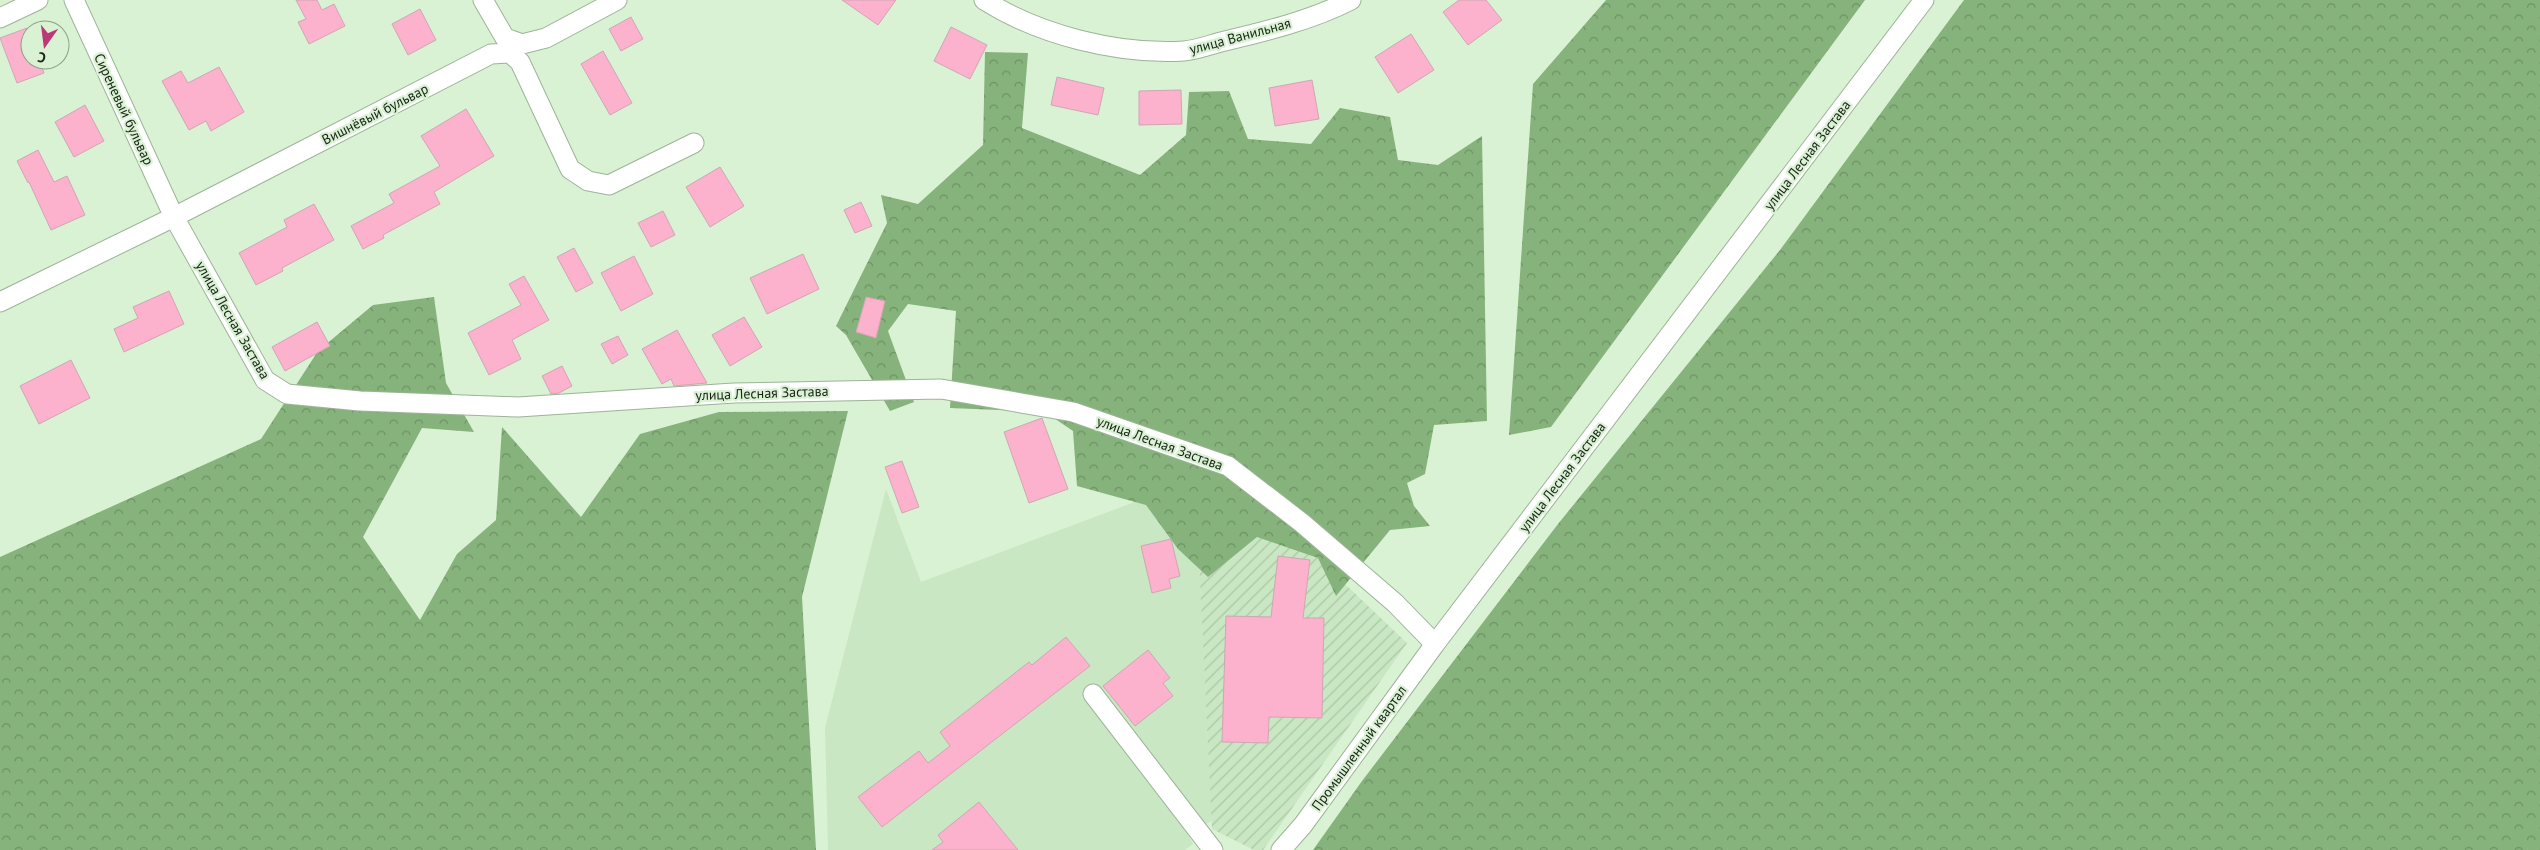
<svg xmlns="http://www.w3.org/2000/svg" width="2540" height="850" font-family="'PT Sans',sans-serif">
  <defs>
    <pattern id="industrial-furrows" width="10" height="10" patternUnits="userSpaceOnUse" patternTransform="scale(1.25)"><rect width="10" height="10" fill="#c9e7c2"/><path d="M-1 1l2-2M0 10L10 0M9 11l2-2" fill="none" stroke="#acc6a6"/></pattern>
    <pattern id="forest-crowns" width="20" height="18" patternUnits="userSpaceOnUse" patternTransform="scale(1.25)"><rect width="20" height="18" fill="#86b37b"/><path d="M2 6a3 3 0 1 1 6 0M12 15a3 3 0 1 1 6 0" fill="none" stroke="#6d9164"/></pattern>
  </defs>
  <rect width="100%" height="100%" fill="#d9f2d3"/>
  <path fill="#c9e7c2" d="M1204 476 1198 539 1212 821 1187 833 1193 844 1185 850H828L825 728 886 489 921 582Z"/>
  <path fill="url(#industrial-furrows)" d="M1285 527 1407 643 1263 850H1254L1212 829 1198 539Z"/>
  <path fill="url(#forest-crowns)" d="M1606 0H1865L1551 427 1509 435 1533 84Z
    M1964 0H2540V850H1313L1362 781 1558 524 1780 250Z
    M985 52 1028 53 1022 128 1140 175 1186 135 1189 92 1229 91 1248 139 1311 144 1340 108 1390 117 1398 160 1438 165 1482 136 1487 421 1434 425 1425 474 1407 483 1414 506 1430 526 1390 530 1336 596 1318 558 1257 537 1208 577 1178 549 1146 505 1077 486 1073 431 1045 412 950 408 956 311 908 304 888 331 914 402 890 411 846 335 836 326 887 223 881 195 918 204 983 145Z
    M434 297 446 383 474 432 422 428 363 537 420 620 457 554 496 520 502 427 581 517 640 434 719 412 848 411 802 597 816 850H0V557L261 439 318 351 373 305Z"/>
  <path fill="#fcb1cc" stroke="#cea7b4" d="M296 0H317L322 10 334 4 345 26 309 44 298 22 306 19Z
    M842 0H896L878 25Z
    M1459 0H1486L1502 20 1468 45 1443 12Z
    M420 9 436 40 408 55 392 24Z
    M631 17 643 39 621 51 609 29Z
    M951 27 987 45 970 79 934 61Z
    M27 28 30 37V60H39L44 73 17 83 0 38Z
    M1411 34 1434 70 1398 93 1375 57Z
    M603 51 632 103 610 115 581 64Z
    M219 67 244 112 211 131 206 121 189 130 162 81 181 71 188 83Z
    M1057 77 1104 88 1098 115 1051 105Z
    M1312 80 1319 119 1275 126 1269 88Z
    M1181 90 1182 124 1139 125V91Z
    M85 105 104 141 74 157 55 122Z
    M466 109 494 156 434 192 440 204 383 235 384 238 363 249 351 226 394 203 389 194 440 166 421 136Z
    M38 150 54 182 67 176 85 215 51 230 29 182 28 183 17 161Z
    M720 167 744 206 710 227 686 187Z
    M861 202 872 226 855 233 844 210Z
    M314 204 334 240 282 268 283 271 256 285 239 253 287 227 284 220Z
    M663 211 675 235 651 247 638 223Z
    M574 248 593 283 576 292 557 257Z
    M803 254 819 289 767 314 750 278Z
    M634 256 653 294 621 311 601 273Z
    M524 276 549 320 512 340 521 359 489 375 468 333 521 305 509 284Z
    M169 291 184 324 124 352 114 329 138 318 133 307Z
    M866 297 885 301 876 338 856 332Z
    M744 317 762 347 730 366 712 335Z
    M317 322 330 346 285 371 272 347Z
    M677 330 707 383 674 386 671 379 662 384 642 349Z
    M618 336 628 355 612 364 601 344Z
    M71 360 90 398 39 424 20 386Z
    M562 366 572 386 559 393 551 394 542 376Z
    M1042 418 1068 489 1029 503 1004 432Z
    M902 461 919 507 902 513 885 467Z
    M1171 539 1180 576 1169 579 1171 588 1152 593 1141 546Z
    M1278 556 1310 560 1303 618H1324L1322 718 1269 717 1268 743 1222 742 1226 616 1271 617Z
    M1066 637 1090 666 882 827 858 797 919 751 928 763 950 746 940 732 1029 662 1032 665Z
    M1148 650 1170 678 1163 683 1173 696 1135 726 1103 686Z
    M979 802 1018 850H932L943 842 938 835Z"/>
  <g fill="none" stroke-linecap="round" stroke-linejoin="round">
    <defs>
      <path id="minor" d="M74 0 174 217 265 380 287 394 360 401 518 407 734 393 941 389 1073 412 1228 466 1302 523 1395 603 1435 644 1924 0
        M483 0 505 38 522 44 546 38 617 0
        M984 0C1039 35 1118 55 1184 51 1197 50 1212 44 1225 41 1267 31 1312 20 1351 0
        M0 18 38 0
        M0 302 174 217 491 54 510 53 520 62 570 169 588 181 609 185 694 143
        M1093 694 1213 850
        M1281 850 1303 825 1435 644"/>
    </defs>
    <use href="#minor" stroke="#9cb497" stroke-width="21"/>
    <use href="#minor" stroke="#fff" stroke-width="19"/>
  </g>
  <g text-anchor="middle" dominant-baseline="central" stroke-width="4.5" stroke-linejoin="round" paint-order="stroke">
    <g font-size="14" fill="#192217" stroke="#d9f2d3">
      <text transform="translate(1240 36) rotate(-15)">улица Ванильная</text>
      <text transform="translate(124 109) rotate(65)">Сиреневый бульвар</text>
      <text transform="translate(375 114) rotate(-27)">Вишнёвый бульвар</text>
      <text transform="translate(1807 155) rotate(-53)">улица Лесная Застава</text>
      <text transform="translate(233 320) rotate(60)">улица Лесная Застава</text>
      <text transform="translate(762 393) rotate(-2)">улица Лесная Застава</text>
      <text transform="translate(1160 443) rotate(20)">улица Лесная Застава</text>
      <text transform="translate(1562 477) rotate(-53)">улица Лесная Застава</text>
      <text transform="translate(1359 748) rotate(-54)">Промышленный квартал</text>
    </g>
  </g>
  <g transform="translate(45 45) rotate(194)"><circle r="24" fill="#d9f2d3" stroke="#8c9f88"/>
  <path d="M0-4L9 19L0 12L-9 19Z" fill="#be3776"/>
  <text y="-8" font-size="14" font-weight="bold" text-anchor="middle" fill="#192217">С</text>
  </g>
</svg>
